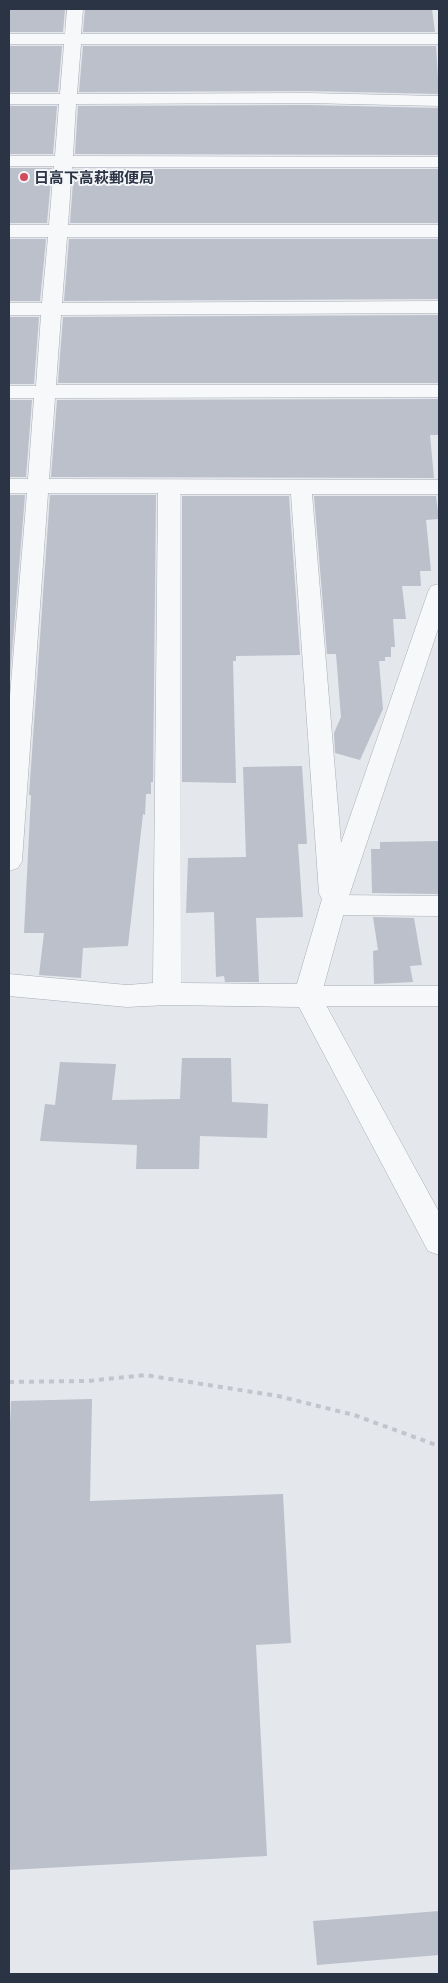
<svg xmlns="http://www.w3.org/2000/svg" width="448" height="1983" font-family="Arial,'Noto Sans JP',sans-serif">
  <rect width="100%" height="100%" fill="#e4e7ec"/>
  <path fill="#bbc0ca" d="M9 9H65L63 32H9Z
    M85 9H432L435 32H83Z
    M9 46H62L58 92H9Z
    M83 46H436L439 94 307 91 79 92Z
    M307 105 439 108V155L75 154 78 106Z
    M9 106H57L53 154H9Z
    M9 168H52L47 223H9Z
    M74 169H439V223H70Z
    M9 239H46L40 301H9Z
    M69 239H439V299L64 301Z
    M439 315V383H58L63 317Z
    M9 317H39L34 384H9Z
    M439 399V435H430L434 478 51 477 57 400Z
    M9 400H32L26 477H9Z
    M9 495H25L9 689Z
    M50 495H156L153 782H151V794H146L145 815 143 814 128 946 83 948 81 978 39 975 44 933H24L31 795H29Z
    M182 496H289L300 655 236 656V661H233L236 783 182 782Z
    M314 496H436L439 519 426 520 431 571H420L421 586H402L406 619H393L395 647H391V657H385V661H379L383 709 360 760 335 753 334 733 341 717 336 654H327Z
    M302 766 307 844H298L303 917 256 918 259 982H225L224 976 216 977 214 912 186 913 188 858 246 857 243 767Z
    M439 841V894L372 893 371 849H380V842Z
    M373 917 414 918 422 965 410 966 413 982 374 984 373 951 378 950Z
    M182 1058H231L232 1102 268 1104 267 1138 200 1136 199 1169H136L137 1145 40 1141 45 1104 55 1105 60 1062 116 1064 112 1100 180 1099Z
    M92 1399 90 1501 283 1494 291 1643 256 1645 267 1856 9 1870V1446L11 1401Z
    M439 1911V1955L317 1965 313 1921Z"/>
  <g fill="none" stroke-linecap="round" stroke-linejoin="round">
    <defs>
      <path id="service" d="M333 895 439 896V916L333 915 324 912 321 905 324 898Z
        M307 986H439V1006H307L298 1003 294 996 298 989Z"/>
      <path id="minor" d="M67 9H83L81 34H439V44H81L77 94 307 93 439 96V106L307 103 76 104 73 156 439 157V167H72L68 225H439V237H67L62 303 439 301V313L61 315 56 385H439V397L55 398 49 479 439 480V494H312L341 843 428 592 431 586 439 584V626L346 905 321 996 439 1212V1255L428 1251 299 1007 167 1005 127 1007 9 996V974L127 985 153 983 158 493H48L22 861 18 868 9 871V708L27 493H9V479H28L34 398H9V386H36L41 315H9V303H42L48 237H9V225H49L54 166H9V156H55L59 104H9V94H60L64 44H9V34H65ZM180 494H291L319 893 322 899 297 984 181 983Z"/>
    </defs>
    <use href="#service" stroke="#a9aeb7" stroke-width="1"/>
    <use href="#minor" stroke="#a9aeb7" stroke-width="1"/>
    <path stroke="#c2c5cb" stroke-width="4" stroke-dasharray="5 5" stroke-linecap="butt" d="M9 1382 88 1381 145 1375 278 1396 354 1415 439 1446"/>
    <use href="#service" fill="#f7f8fa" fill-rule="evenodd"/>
    <use href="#minor" fill="#f7f8fa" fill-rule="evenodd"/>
  </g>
  <circle fill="#d1495b" stroke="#f4f6f9" stroke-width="2" cx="24" cy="177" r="5"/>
  <g text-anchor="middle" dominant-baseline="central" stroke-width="4" stroke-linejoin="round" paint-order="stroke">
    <g font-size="15" font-weight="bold" fill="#2b3445" stroke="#f4f6f9" text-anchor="start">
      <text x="34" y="177">日高下高萩郵便局</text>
    </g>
  </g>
  <rect width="448" height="1983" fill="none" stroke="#2b3445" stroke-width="20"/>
</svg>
